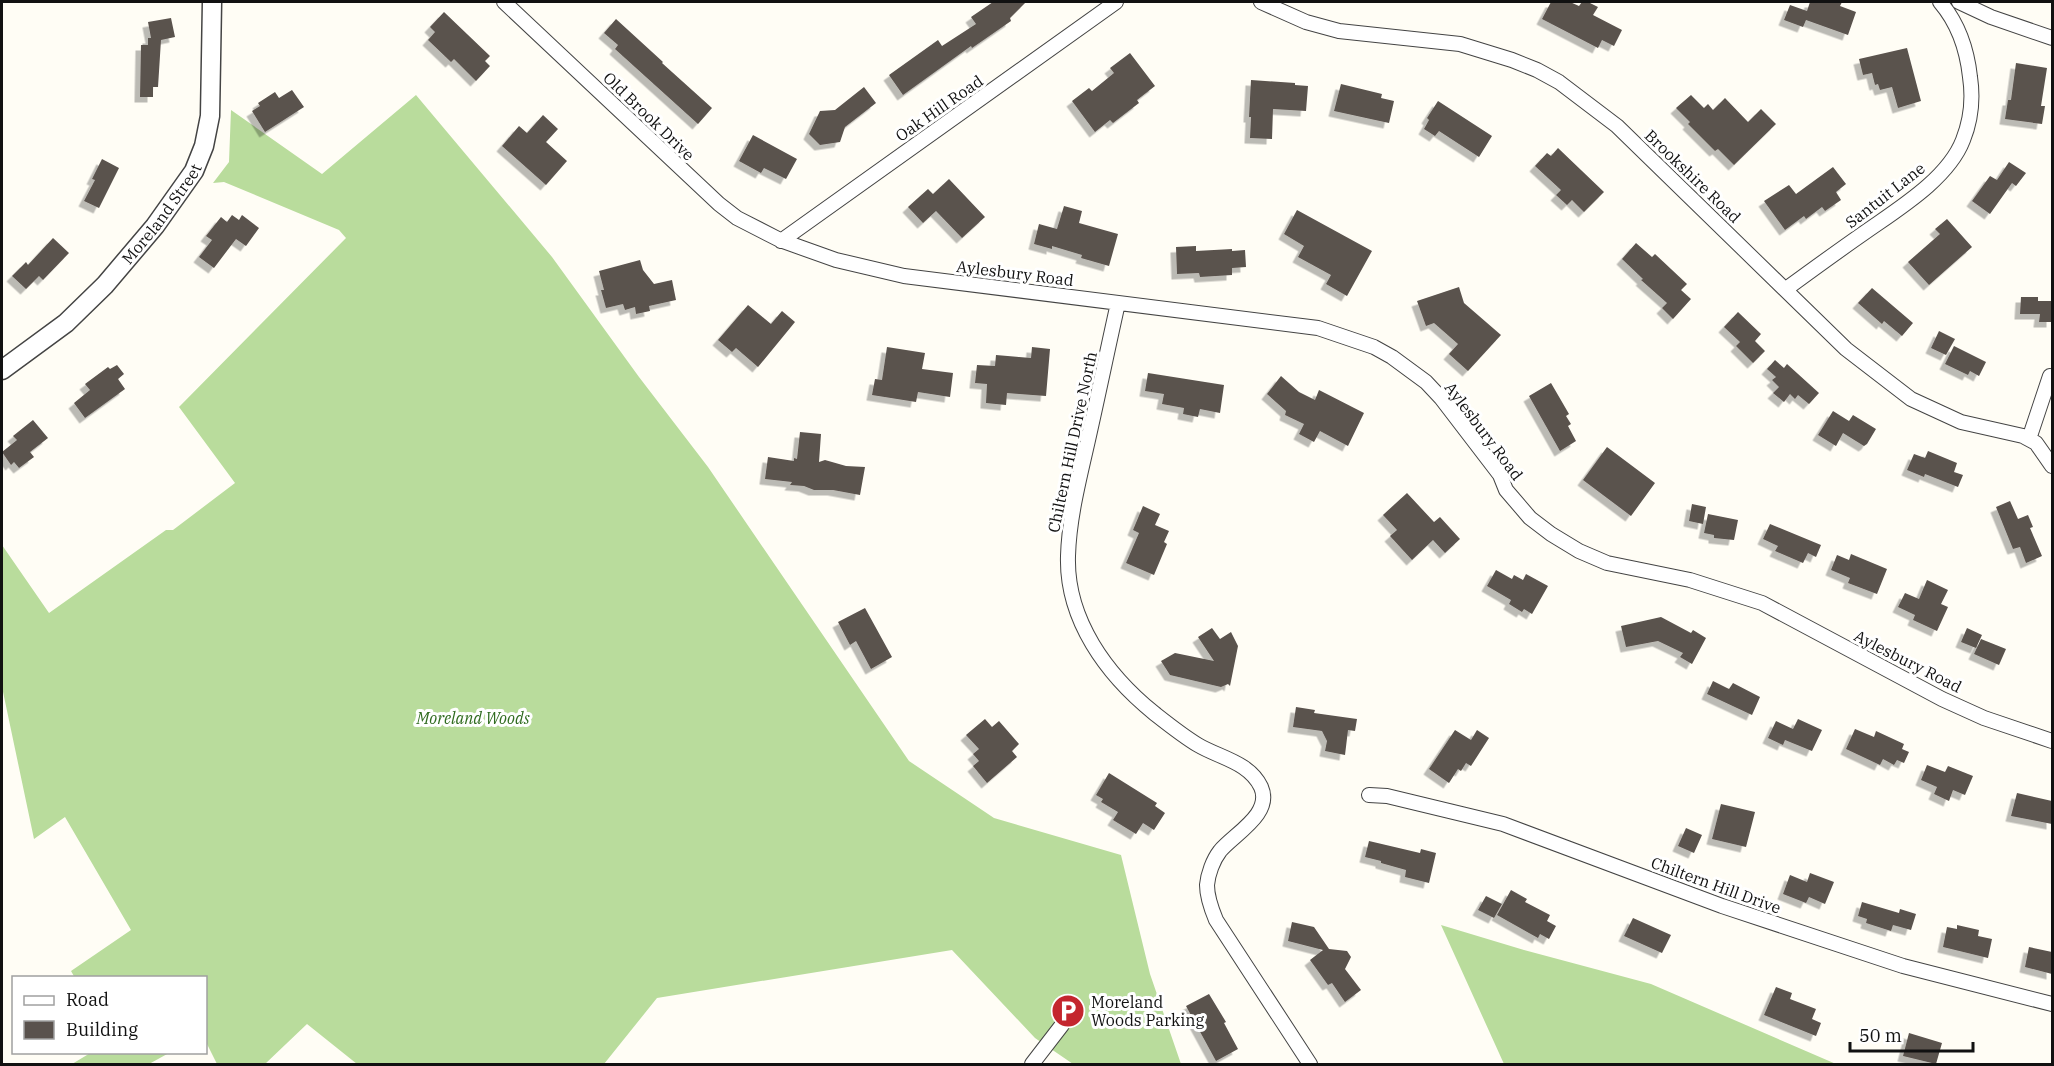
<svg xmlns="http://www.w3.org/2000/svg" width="2054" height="1066" font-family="'IBM Plex Serif',serif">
  <defs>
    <filter id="shadow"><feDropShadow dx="-5.5" dy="5.5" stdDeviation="0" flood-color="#0004"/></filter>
  </defs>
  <rect width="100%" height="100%" fill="#fffdf5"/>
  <path fill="#b9dc9c" d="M416 95 552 257 639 377 708 467 909 761 994 818 1121 855 1150 974 1181 1064H1073L1035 1038 952 950 657 998 604 1064H357L307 1024 265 1064H217L206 1042V978H75L71 971 131 930 65 817 34 839 2 687V545L49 613 166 530H173L235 483 179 407 346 238 339 230 224 182 213 183 229 162 231 110 322 174Z
    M1441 925 1524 950 1651 984 1836 1064H1504Z
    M92 1052H169V1053L149 1064H72Z"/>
  <path fill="#5a524d" filter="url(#shadow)" d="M993 2H1026L1010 18 1011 21 972 48 971 46 903 95 889 75 938 40 942 46 976 24 971 17Z
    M1551 2H1570L1579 6 1582 2H1588L1598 7 1593 15 1622 30 1614 46 1602 40 1598 48 1542 19Z
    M1810 2H1842L1840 6 1856 12 1848 35 1806 20 1803 27 1784 20 1790 5 1807 11Z
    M444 12 490 56 485 61 490 66 476 81 454 59 451 62 428 40 435 32 430 27Z
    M171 18 175 37 161 40 158 87H153V97H140L141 45H148V38H151L148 22Z
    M616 19 663 62 662 63 712 108 698 124 615 49 618 45 604 33Z
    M1907 48 1921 101 1898 108 1892 87 1880 90 1878 84 1875 85 1872 73 1863 75 1859 59Z
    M1130 53 1155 86 1137 100 1139 103 1113 123 1110 120 1095 132 1072 101 1089 88 1092 91 1114 73 1110 68Z
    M2016 63 2047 68 2041 106H2045L2042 124 2005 119 2008 100H2011Z
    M1251 80 1295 83V85L1308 86 1306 111 1273 109 1272 139 1250 138 1251 117H1249Z
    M1341 84 1382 94 1381 98 1394 101 1389 123 1334 111Z
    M864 87 876 103 845 127 840 142 820 145 809 134 820 111 835 110Z
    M292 90 304 107 265 132 252 111 260 106 258 103 275 92 279 98Z
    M1691 95 1704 108 1708 104 1713 110 1725 98 1748 122 1761 109 1776 124 1734 165 1718 149 1715 151 1688 124 1690 122 1676 108Z
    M1438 101 1492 136 1479 157 1439 131 1435 136 1424 129 1429 120 1427 118Z
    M543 115 558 129 546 142 567 161 546 185 502 146 519 126 527 133Z
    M753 135 797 159 786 179 764 168 761 173 739 161Z
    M1558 148 1604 192 1584 212 1572 200 1567 205 1556 195 1561 190 1535 166 1547 153 1551 156Z
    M102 159 119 168 99 208 84 201 95 180 92 179Z
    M2009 162 2026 173 2016 186 2012 183 1990 214 1972 201 1990 176 1997 180Z
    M1833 167 1846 184 1836 192 1841 200 1825 211 1822 207 1806 219 1804 216 1785 230 1764 201 1789 185 1796 194Z
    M949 179 985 217 962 238 936 211 923 223 908 207 928 189 933 194Z
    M1064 206 1082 211 1079 223 1118 234 1109 266 1081 258 1082 255 1052 246V249L1034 244 1039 224 1057 229Z
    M1297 210 1372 251 1347 296 1326 284 1331 275 1298 257 1304 246 1284 234Z
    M232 215 239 220 242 215 259 228 246 246 236 239 214 268 199 257 212 240 206 236 221 217 227 222Z
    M1947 219 1972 247 1929 285 1908 262 1940 234 1935 229Z
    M53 238 69 253 43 280 39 276 26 289 12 276 26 262 28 265Z
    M1636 243 1652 257 1655 254 1687 284 1681 290 1691 299 1673 319 1662 308 1667 303 1641 280 1643 279 1622 259Z
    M1196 246V251L1232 249V251L1245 250 1246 267 1232 268V275L1200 277 1199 273 1177 274 1176 247Z
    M640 260 643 270 654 284 672 280 676 300 649 306 650 311 636 314 635 307 625 310 623 304 606 308 601 290H604L599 271Z
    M1459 287 1464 303 1501 335 1468 371 1449 354 1458 344 1434 323 1426 326 1417 301Z
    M1872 288 1913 323 1902 336 1884 321 1882 324 1858 303Z
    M2021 297H2038V301H2052V322H2039L2040 314H2020Z
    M748 305 771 324 782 311 795 322 758 367 736 348 732 352 718 340Z
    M1738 312 1761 334 1755 341 1765 351 1753 363 1736 346 1740 342 1724 327Z
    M1939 331 1955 339 1946 355 1931 348Z
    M1954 346 1986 362 1979 376 1970 371 1968 375 1945 364Z
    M887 347 925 353 922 369 953 373 950 397 918 392 916 402 872 395 875 379 882 380Z
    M1032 347 1050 349 1046 396 1007 393 1006 405 986 403 987 384 975 383 977 365 995 366 996 355 1031 358Z
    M1775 360 1784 368 1787 364 1819 393 1809 404 1798 395 1795 399 1790 394 1784 402 1773 393 1779 387 1772 380 1776 377 1767 369Z
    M117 365 124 374 118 379 125 389 85 418 74 403 90 390 85 384 108 367 110 369Z
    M1148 373 1224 385 1220 413 1200 409 1198 417 1183 414 1184 408 1162 404 1164 394 1145 391Z
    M1281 376 1299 392 1315 400 1319 390 1364 413 1348 446 1320 431 1314 442 1299 434 1304 424 1285 415 1286 411 1267 394Z
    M1551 383 1569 414 1566 416 1571 424 1568 426 1576 441 1560 451 1529 396Z
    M1833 411 1849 421 1853 415 1876 429 1867 444 1864 446 1843 433 1836 446 1818 435Z
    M33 420 48 438 30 452 34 457 19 468 14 462 11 465 2 452 17 440 13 436Z
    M800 432 821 434 819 462 825 460 846 466 865 467 860 495 833 490H814L804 486 790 485 792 482 765 479 768 457 794 461V458L797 459Z
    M1607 447 1655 483 1631 516 1583 480Z
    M1928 451 1957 463 1954 472 1963 475 1958 487 1925 474 1924 477 1907 470 1914 454 1925 458Z
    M1407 493 1434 522 1440 517 1460 539 1445 553 1433 540 1412 560 1390 536 1397 530 1383 515Z
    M2010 501 2018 519 2028 515 2033 527 2030 528 2042 556 2026 563 2020 547 2013 549 1996 507Z
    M1692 504 1706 507 1703 524 1689 521Z
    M1143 506 1160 514 1155 525 1169 531 1164 542 1167 544 1154 575 1126 563 1139 533 1133 530Z
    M1708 514 1738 520 1734 540 1714 538V535L1704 533Z
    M1770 524 1821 545 1816 557 1808 553 1803 563 1775 551 1778 546 1763 539Z
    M1851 554 1887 569 1877 594 1848 583 1850 578 1831 570 1837 555 1849 560Z
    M1496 570 1512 579 1514 575 1523 580 1526 574 1548 586 1532 614 1524 609 1522 612 1509 604 1511 600 1487 586Z
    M1927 580 1948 590 1941 604 1948 607 1937 631 1913 620 1915 615 1898 607 1905 593 1919 599Z
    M865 608 892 657 871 669 856 641 850 645 838 622Z
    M1661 617 1691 633 1693 630 1706 638 1692 664 1680 657 1683 653 1658 641 1626 647 1621 626Z
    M1212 628 1220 639 1231 632 1238 646 1230 686 1228 684 1221 687 1170 675 1161 661 1175 653 1214 661 1198 637Z
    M1967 628 1982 635 1976 648 1961 642Z
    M1981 639 2006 649 1999 665 1974 654Z
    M1713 681 1729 689 1733 683 1760 697 1752 715 1707 694Z
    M1296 707 1315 710 1314 713 1357 719 1355 731 1348 730 1345 755 1325 751 1327 741 1322 731 1293 727Z
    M985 719 992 727 999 721 1019 744 1012 751 1017 757 987 783 973 766 979 761 973 754 979 749 966 735Z
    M1798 719 1822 730 1812 751 1785 740 1783 745 1768 738 1776 721 1793 729Z
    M1855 729 1874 737 1876 731 1904 744 1902 749 1909 752 1904 763 1897 760 1894 765 1883 759 1880 765 1846 749Z
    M1455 730 1471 740 1477 730 1489 738 1471 766 1466 763 1461 771 1458 769 1449 783 1429 769Z
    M1927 765 1945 772 1948 766 1973 776 1965 795 1953 790 1949 801 1934 794 1937 787 1921 780Z
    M1109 773 1157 803 1155 806 1165 813 1154 830 1143 823 1136 834 1113 820 1118 812 1101 802 1103 799 1096 795Z
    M2017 793 2052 801V824L2011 816Z
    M1721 804 1755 812 1746 847 1712 839Z
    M1686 828 1702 835 1694 853 1678 846Z
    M1369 841 1420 853 1421 849 1436 853 1429 883 1405 877 1406 870 1381 863V861L1365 857Z
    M1810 873 1834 882 1825 904 1809 897 1806 903 1783 894 1790 875 1807 882Z
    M1511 890 1527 899 1525 902 1550 915 1547 921 1556 926 1549 939 1540 934 1538 938 1497 915Z
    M1486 896 1502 904 1494 918 1478 910Z
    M1862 902 1899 913 1900 909 1916 914 1911 930 1893 925 1891 931 1866 923 1867 919 1858 916Z
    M1633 918 1671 935 1662 953 1624 936Z
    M1292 922 1314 927 1329 949 1347 951 1351 957 1345 969 1361 990 1345 1002 1332 983 1328 985 1310 960 1323 950 1288 941Z
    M1957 925 1979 930 1978 936 1992 939 1988 958 1943 947 1947 927 1957 929Z
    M2029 947 2052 952V974L2025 967Z
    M1776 987 1792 993 1790 999 1816 1009 1812 1019 1821 1023 1816 1036 1764 1015Z
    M1209 994 1226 1022 1224 1023 1238 1049 1216 1061 1186 1006Z
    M1909 1033 1942 1043 1936 1064 1903 1056Z"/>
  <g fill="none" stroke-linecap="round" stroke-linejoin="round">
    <defs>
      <path id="minor" d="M504 2 719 204 737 218 780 240 836 260 904 276 1318 328 1374 347 1392 357 1426 382 1441 398 1500 475 1506 490 1530 518 1551 534 1579 551 1607 563 1690 580 1762 603 1942 699 1984 718 2052 741
        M1261 2 1306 22 1339 31 1460 44 1512 60 1537 70 1559 82 1617 126 1846 349 1911 399 1961 422 2023 436 2036 443 2052 466
        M1959 2 1991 17 2052 38
        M781 241 1116 2
        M1786 289C1812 270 1838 251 1864 233 1898 209 1948 179 1963 140 1971 120 1973 97 1970 77 1967 49 1958 23 1940 2
        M1118 303C1107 352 1097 401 1086 449 1078 484 1069 520 1068 556 1066 620 1107 675 1154 713 1168 724 1183 736 1198 745 1220 758 1249 762 1261 787 1273 814 1234 834 1220 851 1213 860 1208 874 1207 885 1207 897 1211 908 1216 920L1310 1064
        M2029 439 2050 376
        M1369 795 1387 796 1503 824 1722 906 1903 966 2052 1004
        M1032 1064 1062 1025"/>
      <g id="tertiary">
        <path id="s1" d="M2 370 66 323 105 285 155 226 194 171 204 146 210 116 212 2"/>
      </g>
    </defs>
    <use href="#minor" stroke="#444" stroke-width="16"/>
    <use href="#tertiary" stroke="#444" stroke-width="21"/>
    <use href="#minor" stroke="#fff" stroke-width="14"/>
    <use href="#tertiary" stroke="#fff" stroke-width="18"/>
  </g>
  <defs>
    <symbol id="parking-disc" viewBox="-11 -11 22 22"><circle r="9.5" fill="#c4262e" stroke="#fff"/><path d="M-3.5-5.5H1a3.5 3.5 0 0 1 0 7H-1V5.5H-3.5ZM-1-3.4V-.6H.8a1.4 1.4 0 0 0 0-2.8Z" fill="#fff"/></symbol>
  </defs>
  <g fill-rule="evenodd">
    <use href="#parking-disc" x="1049" y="992" width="38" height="38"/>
  </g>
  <g text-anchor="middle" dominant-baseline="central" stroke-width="6" stroke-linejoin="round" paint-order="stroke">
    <g font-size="16" fill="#111" stroke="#fff">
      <text transform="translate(939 108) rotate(-35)">Oak Hill Road</text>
      <text transform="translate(649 116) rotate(44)">Old Brook Drive</text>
      <text transform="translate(1693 176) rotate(44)">Brookshire Road</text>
      <text transform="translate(1885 195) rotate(-38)">Santuit Lane</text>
      <text stroke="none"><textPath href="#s1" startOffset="225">Moreland Street</textPath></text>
      <text transform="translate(1015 273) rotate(7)">Aylesbury Road</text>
      <text transform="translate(1484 431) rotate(53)">Aylesbury Road</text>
      <text transform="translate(1072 442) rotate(-78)">Chiltern Hill Drive North</text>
      <text transform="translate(1908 661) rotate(27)">Aylesbury Road</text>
      <text transform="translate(1716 885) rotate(20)">Chiltern Hill Drive</text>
    </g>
    <g font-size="16" font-style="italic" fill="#2f6b1f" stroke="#fff">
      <text x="473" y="718">Moreland Woods</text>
    </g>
    <g font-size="16" fill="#111" stroke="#fff" text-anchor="start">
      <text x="1091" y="1002">Moreland<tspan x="1091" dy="18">Woods Parking</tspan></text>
    </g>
  </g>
  <rect width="2054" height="1066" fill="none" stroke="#111111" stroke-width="6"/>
  <rect x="12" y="976" width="195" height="78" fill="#ffffff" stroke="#a0a0a0" stroke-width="1.5"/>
  <rect x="24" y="996" width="30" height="9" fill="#ffffff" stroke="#a0a0a0" stroke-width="1.5"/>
  <text x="66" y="1006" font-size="18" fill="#111111">Road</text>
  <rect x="24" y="1021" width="30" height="18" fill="#5a524d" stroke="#a0a0a0" stroke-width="1.5"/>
  <text x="66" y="1036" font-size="18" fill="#111111">Building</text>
  <path d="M1850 1042v9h123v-9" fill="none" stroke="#111111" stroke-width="3"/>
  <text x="1859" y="1042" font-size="18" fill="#111111" stroke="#ffffff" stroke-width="4.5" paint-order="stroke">50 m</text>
</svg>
